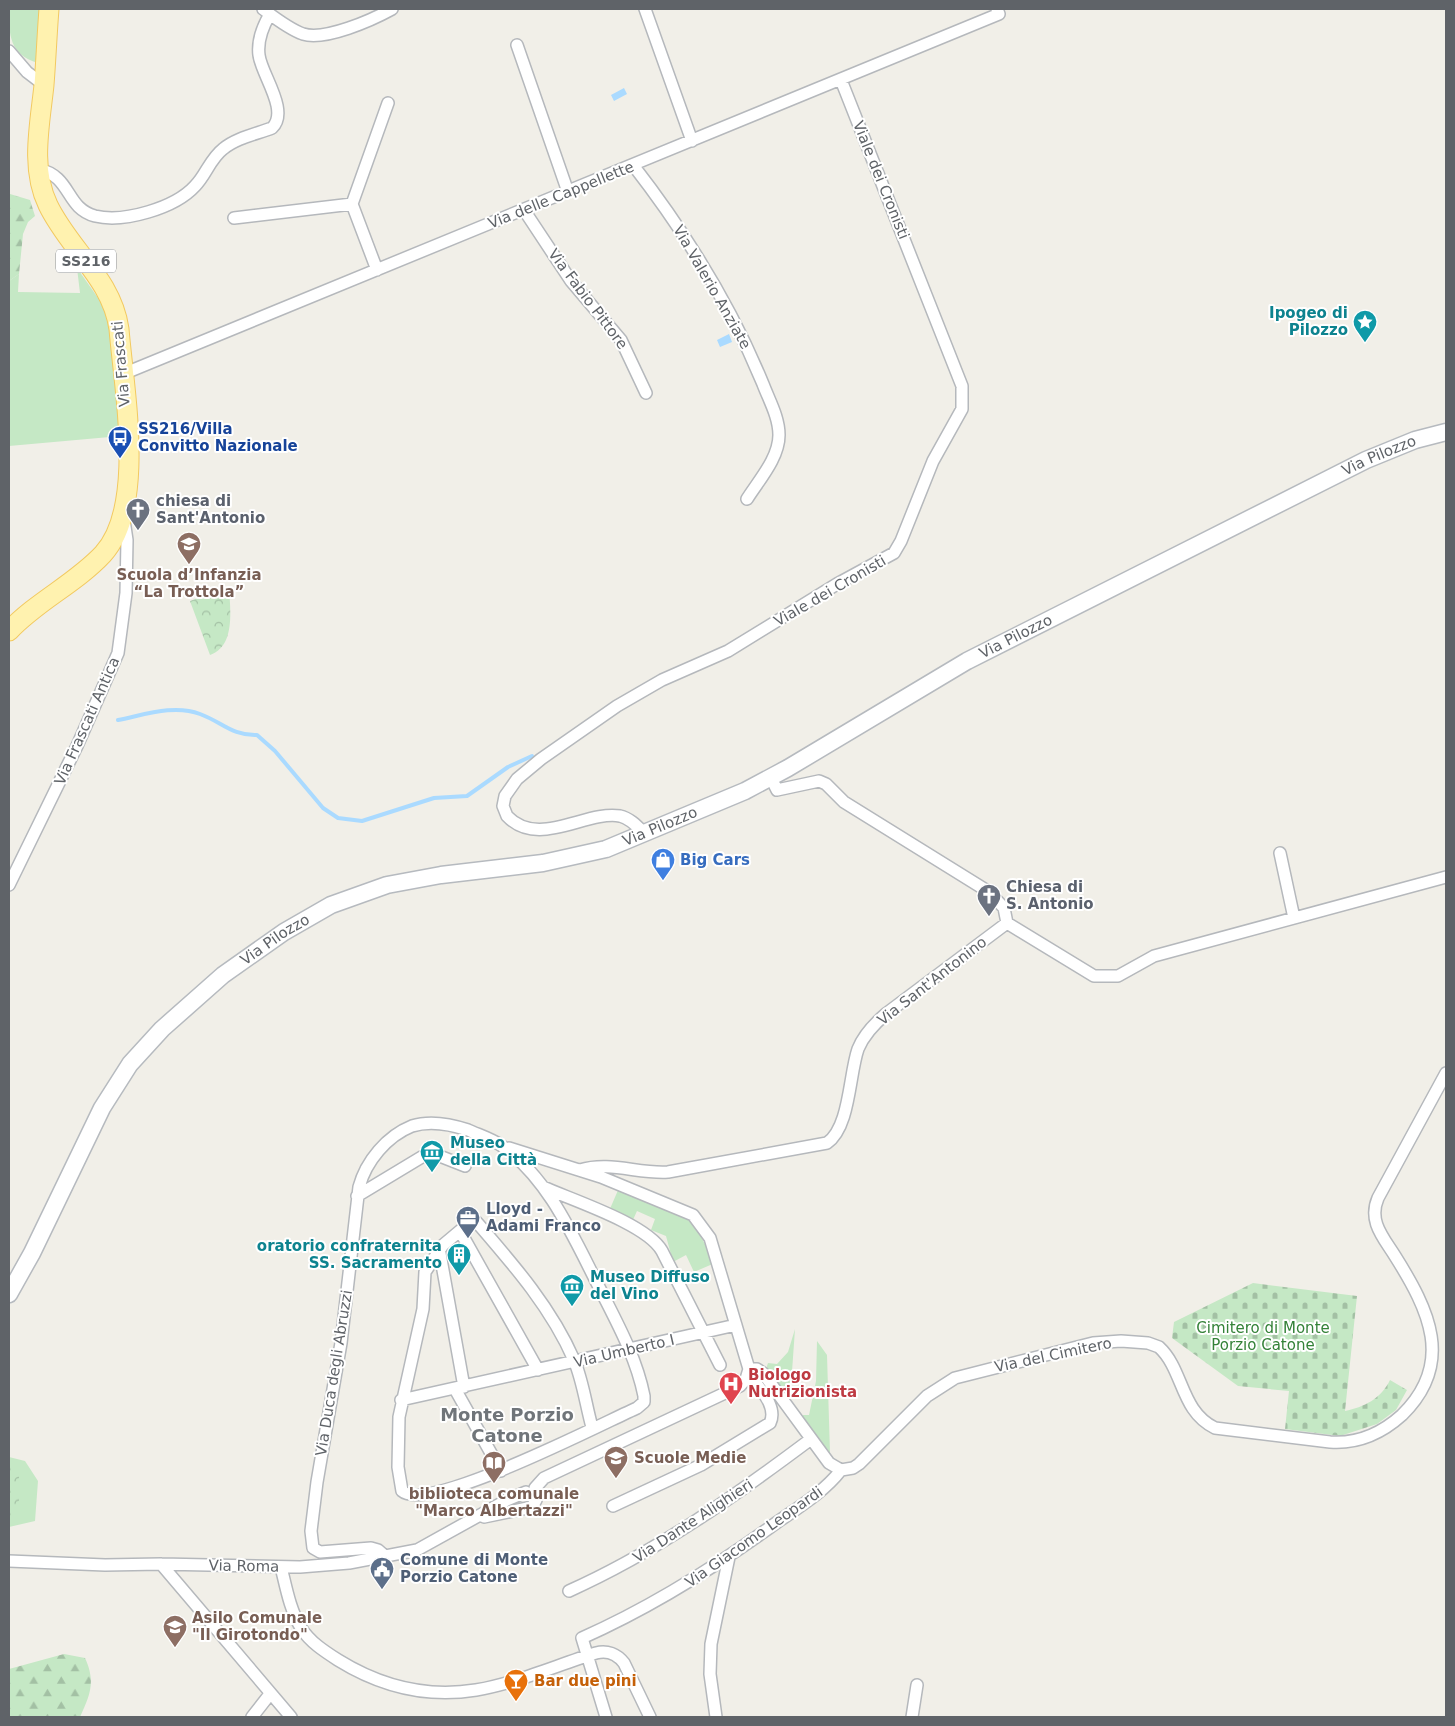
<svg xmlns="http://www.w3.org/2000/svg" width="1455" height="1726" font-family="'DejaVu Sans',sans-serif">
  <defs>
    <pattern id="forest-firs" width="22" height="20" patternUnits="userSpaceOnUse" patternTransform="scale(1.25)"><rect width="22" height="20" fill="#c5e8c5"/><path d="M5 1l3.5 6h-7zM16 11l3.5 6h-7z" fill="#a3c0a4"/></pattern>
    <pattern id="cemetery-stones" width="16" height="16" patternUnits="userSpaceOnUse" patternTransform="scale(1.25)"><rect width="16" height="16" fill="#c5e8c5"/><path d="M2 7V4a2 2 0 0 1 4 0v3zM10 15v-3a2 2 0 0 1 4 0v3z" fill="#a3c0a4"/></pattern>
    <pattern id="park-crowns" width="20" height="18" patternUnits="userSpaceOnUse" patternTransform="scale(1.25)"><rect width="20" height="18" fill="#c5e8c5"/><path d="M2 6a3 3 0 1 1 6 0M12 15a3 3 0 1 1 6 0" fill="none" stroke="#a3c0a4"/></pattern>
  </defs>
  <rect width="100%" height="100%" fill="#f1efe8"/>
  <path fill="#c5e8c5" d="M9 9H42L38 63C9 54 9 35 9 9Z
    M77 268 103 305 111 331 121 436 9 446V281L19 274 18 292 80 293Z
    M619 1188 690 1216 715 1263 694 1272 686 1255 673 1262 666 1236 651 1230 655 1219 637 1211 632 1222 609 1211Z
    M795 1329 790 1400 766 1369 768 1363 777 1364 788 1352Z
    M817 1341 827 1355 830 1453 803 1419V1415H809L816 1381Z
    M9 1457 25 1461 38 1481 35 1521 9 1527Z"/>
  <path fill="url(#forest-firs)" d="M10 194 30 200 35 216 28 222 23 234 19 274 9 281Z
    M64 1654 85 1658C96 1682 90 1695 80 1717H9V1669Z"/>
  <path fill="url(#cemetery-stones)" d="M1253 1283 1357 1296 1345 1411C1364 1407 1381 1399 1390 1380L1407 1390 1396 1410 1377 1424 1340 1436 1285 1429 1289 1391 1238 1386 1172 1338 1174 1322Z"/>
  <path fill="url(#park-crowns)" d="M229 587C230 608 236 646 210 655L190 601Z
    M9 1462 19 1466V1508L9 1517Z"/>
  <path fill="#aadaff" d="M624 88 627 94 614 101 611 95Z
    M729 334 732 342 720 347 717 340Z"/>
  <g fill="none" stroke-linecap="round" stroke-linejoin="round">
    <path stroke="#aadaff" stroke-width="4" d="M118 720C144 715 174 704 200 714 222 722 232 736 257 735L275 751 323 808 338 818 362 821 434 798 467 796 508 767 532 756"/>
    <defs>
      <path id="street" d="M263 9C275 18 289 29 303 34 325 41 372 20 392 9
        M645 9 692 141
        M517 45 568 192
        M9 51 27 72 44 85
        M633 165C685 232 731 306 763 384 769 400 779 417 779 435 779 458 759 480 747 499
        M38 169C72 176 65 208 95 216 124 223 175 208 195 186 206 175 210 159 223 149 236 138 256 134 272 128 290 111 261 74 259 55 257 40 263 26 270 14
        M524 210 571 281 621 340 646 393
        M234 218 352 204
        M377 270 352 204 388 103
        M123 374 999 14 997 9
        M645 834C638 827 630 818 620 816 586 810 538 849 507 816L503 806 505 796 517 779 541 759 617 706 662 680 728 651 837 584 894 553 901 541 933 461 962 409V386L841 80
        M1280 853 1294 918
        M9 885 77 746 118 653 126 593 127 540 124 520
        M1007 923 1094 976H1118L1154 956 1446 877
        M509 1148 601 1177 693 1215 710 1238 749 1369 746 1379 740 1386 544 1478 535 1488V1497
        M580 1170C610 1161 638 1174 668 1172L827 1143C850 1127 849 1075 858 1049 864 1034 875 1023 887 1013L1007 923 1004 908 989 892 844 802 826 784 819 781 777 790 771 778
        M543 1187C572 1200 647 1224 662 1251L720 1365
        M357 1196 425 1155H437L465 1166
        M460 1231 538 1370
        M439 1248 464 1387
        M749 1369H757L763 1373 829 1463 841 1470 853 1468 859 1464 927 1396 955 1378 1093 1343 1121 1341 1148 1343 1159 1347C1184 1370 1180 1411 1215 1428L1330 1442C1357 1444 1382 1433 1402 1415 1455 1363 1429 1310 1395 1256 1383 1237 1368 1221 1378 1198L1446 1073
        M455 1389 501 1471
        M401 1400 736 1325
        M613 1506 701 1465 770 1423C778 1407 759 1386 748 1375
        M484 1517 532 1507 536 1500 532 1493
        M386 1557 378 1550 371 1548 320 1552 313 1548 311 1531 317 1482 341 1343 359 1187C366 1161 387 1136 412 1126 431 1120 450 1124 468 1130 479 1135 492 1139 502 1146 548 1178 573 1236 598 1285 616 1321 636 1356 644 1396V1402L637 1408C603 1423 428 1514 402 1491L398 1467 399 1417 423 1309 425 1272 443 1245 474 1219C512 1263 551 1307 574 1360 583 1381 586 1406 592 1427
        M9 1561 105 1565 161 1564 300 1567 349 1563 417 1550 507 1500 526 1492
        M161 1564 291 1717
        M281 1567C286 1587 290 1610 301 1628 310 1642 324 1651 338 1660 380 1686 427 1698 476 1690 517 1683 557 1665 596 1653 607 1650 617 1654 624 1663L650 1717
        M569 1591C656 1552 735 1496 811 1439
        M252 1717 270 1694
        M606 1717 582 1638C652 1607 714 1568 776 1523 799 1507 824 1492 841 1470
        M716 1717 710 1674 711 1644 729 1557
        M912 1717 917 1685"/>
      <g id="secondary">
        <path id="s1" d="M9 1294 32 1253 102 1108 130 1064 162 1029 223 975 284 932 331 905 387 885 441 875 543 863 606 849 745 791 788 768 967 661 1366 460 1415 440 1446 432"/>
      </g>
      <path id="primary" d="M9 631C37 601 75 584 103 554 146 507 124 390 119 329 112 279 69 249 48 205 30 168 40 124 44 85 46 60 47 34 49 9"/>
    </defs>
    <use href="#street" stroke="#b5b8bc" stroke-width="14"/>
    <use href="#secondary" stroke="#b6babf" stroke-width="19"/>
    <use href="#primary" stroke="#f2c960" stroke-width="21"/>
    <use href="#street" stroke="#fff" stroke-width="11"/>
    <use href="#secondary" stroke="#fff" stroke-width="16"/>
    <use href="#primary" stroke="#fff2af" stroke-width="19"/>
  </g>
  <defs>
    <symbol id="sight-pin" viewBox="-11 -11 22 30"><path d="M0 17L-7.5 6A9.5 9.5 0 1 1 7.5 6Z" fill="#0f9aa8" stroke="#fff"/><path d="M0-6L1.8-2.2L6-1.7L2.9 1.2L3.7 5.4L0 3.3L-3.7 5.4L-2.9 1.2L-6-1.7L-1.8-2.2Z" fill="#fff"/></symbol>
    <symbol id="bus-pin" viewBox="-11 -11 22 30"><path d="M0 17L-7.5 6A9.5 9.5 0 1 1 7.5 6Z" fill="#1a4fb4" stroke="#fff"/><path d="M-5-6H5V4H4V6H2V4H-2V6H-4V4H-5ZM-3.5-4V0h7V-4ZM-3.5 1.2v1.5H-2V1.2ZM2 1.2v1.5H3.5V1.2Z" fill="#fff"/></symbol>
    <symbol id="church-pin" viewBox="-11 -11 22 30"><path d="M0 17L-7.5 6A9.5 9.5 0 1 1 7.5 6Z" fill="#6b7280" stroke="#fff"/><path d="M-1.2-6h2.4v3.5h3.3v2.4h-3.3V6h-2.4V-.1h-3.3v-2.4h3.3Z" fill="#fff"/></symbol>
    <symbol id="school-pin" viewBox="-11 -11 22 30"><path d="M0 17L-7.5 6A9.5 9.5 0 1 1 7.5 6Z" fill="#8d6e63" stroke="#fff"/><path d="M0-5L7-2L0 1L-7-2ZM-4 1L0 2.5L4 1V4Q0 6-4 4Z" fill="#fff"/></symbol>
    <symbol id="shop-pin" viewBox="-11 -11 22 30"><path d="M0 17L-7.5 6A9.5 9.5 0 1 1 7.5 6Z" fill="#3f7fe0" stroke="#fff"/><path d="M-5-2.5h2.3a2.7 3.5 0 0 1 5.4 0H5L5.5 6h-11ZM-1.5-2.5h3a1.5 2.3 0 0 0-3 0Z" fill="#fff"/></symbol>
    <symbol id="museum-pin" viewBox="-11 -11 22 30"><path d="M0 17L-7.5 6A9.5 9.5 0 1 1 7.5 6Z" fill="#0f9aa8" stroke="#fff"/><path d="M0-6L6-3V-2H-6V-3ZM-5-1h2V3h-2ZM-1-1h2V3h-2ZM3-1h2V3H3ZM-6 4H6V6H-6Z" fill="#fff"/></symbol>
    <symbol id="office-pin" viewBox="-11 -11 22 30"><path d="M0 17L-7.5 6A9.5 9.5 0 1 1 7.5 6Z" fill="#5c6f8a" stroke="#fff"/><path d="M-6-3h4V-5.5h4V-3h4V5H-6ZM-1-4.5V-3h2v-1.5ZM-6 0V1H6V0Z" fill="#fff"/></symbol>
    <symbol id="building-pin" viewBox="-11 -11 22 30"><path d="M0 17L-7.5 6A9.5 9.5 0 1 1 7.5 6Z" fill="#0f9aa8" stroke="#fff"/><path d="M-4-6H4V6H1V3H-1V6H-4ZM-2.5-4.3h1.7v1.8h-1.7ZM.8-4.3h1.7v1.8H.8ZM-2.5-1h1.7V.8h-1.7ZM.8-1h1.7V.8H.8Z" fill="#fff"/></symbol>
    <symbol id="hospital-pin" viewBox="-11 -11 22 30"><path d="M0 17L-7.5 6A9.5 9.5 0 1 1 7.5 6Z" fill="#e0444e" stroke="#fff"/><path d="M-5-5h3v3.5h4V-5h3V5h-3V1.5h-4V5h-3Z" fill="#fff"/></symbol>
    <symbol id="library-pin" viewBox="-11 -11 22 30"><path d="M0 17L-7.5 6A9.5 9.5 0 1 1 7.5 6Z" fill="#8d6e63" stroke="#fff"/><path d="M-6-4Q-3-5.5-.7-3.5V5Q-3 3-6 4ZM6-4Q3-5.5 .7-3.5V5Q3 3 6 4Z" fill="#fff"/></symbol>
    <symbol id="civic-pin" viewBox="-11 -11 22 30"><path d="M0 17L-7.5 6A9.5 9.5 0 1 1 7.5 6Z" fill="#5c6f8a" stroke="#fff"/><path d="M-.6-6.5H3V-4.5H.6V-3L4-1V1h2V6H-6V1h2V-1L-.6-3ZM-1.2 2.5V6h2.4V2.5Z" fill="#fff"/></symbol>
    <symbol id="bar-pin" viewBox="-11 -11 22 30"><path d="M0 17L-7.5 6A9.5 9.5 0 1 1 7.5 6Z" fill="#e8710a" stroke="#fff"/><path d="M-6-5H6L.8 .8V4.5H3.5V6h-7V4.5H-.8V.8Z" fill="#fff"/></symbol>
  </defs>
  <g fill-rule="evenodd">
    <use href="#sight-pin" x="1351" y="308" width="28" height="38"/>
    <use href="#bus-pin" x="106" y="424" width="28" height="38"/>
    <use href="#church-pin" x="124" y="496" width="28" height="38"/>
    <use href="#school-pin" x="175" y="530" width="28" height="38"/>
    <use href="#shop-pin" x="649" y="846" width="28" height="38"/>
    <use href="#church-pin" x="975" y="882" width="28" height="38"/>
    <use href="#museum-pin" x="418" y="1138" width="28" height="38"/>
    <use href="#office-pin" x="454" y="1204" width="28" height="38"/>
    <use href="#building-pin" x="445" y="1241" width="28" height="38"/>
    <use href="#museum-pin" x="558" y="1272" width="28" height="38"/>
    <use href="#hospital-pin" x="717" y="1370" width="28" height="38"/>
    <use href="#school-pin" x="602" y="1444" width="28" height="38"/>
    <use href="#library-pin" x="480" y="1449" width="28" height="38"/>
    <use href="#civic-pin" x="368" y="1555" width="28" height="38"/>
    <use href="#school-pin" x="161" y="1613" width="28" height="38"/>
    <use href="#bar-pin" x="502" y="1667" width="28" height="38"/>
  </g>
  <g text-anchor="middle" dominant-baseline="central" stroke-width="4" stroke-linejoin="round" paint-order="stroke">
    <rect fill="#fff" stroke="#8f9295" stroke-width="1" x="56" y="249.5" width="60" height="23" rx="4"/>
    <g font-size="14" font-weight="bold" fill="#5f6368">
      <text x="86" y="261">SS216</text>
    </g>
    <g font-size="15" fill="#5f6368" stroke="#fff">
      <text transform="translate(881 180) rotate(68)">Viale dei Cronisti</text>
      <text transform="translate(561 195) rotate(-22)">Via delle Cappellette</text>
      <text transform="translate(712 287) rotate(60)">Via Valerio Anziate</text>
      <text transform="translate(588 299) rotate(53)">Via Fabio Pittore</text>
      <text transform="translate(121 364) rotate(-95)">Via Frascati</text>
      <text stroke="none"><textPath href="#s1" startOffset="1668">Via Pilozzo</textPath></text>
      <text transform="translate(830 591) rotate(-30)">Viale dei Cronisti</text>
      <text stroke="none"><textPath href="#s1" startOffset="1262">Via Pilozzo</textPath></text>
      <text transform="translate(87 721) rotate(-66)">Via Frascati Antica</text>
      <text stroke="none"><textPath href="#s1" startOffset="858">Via Pilozzo</textPath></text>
      <text stroke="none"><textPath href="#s1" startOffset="452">Via Pilozzo</textPath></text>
      <text transform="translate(932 981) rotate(-38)">Via Sant'Antonino</text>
      <text transform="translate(624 1351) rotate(-13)">Via Umberto I</text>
      <text transform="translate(1053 1355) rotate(-12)">Via del Cimitero</text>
      <text transform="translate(334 1373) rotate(-81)">Via Duca degli Abruzzi</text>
      <text transform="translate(693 1521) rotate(-33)">Via Dante Alighieri</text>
      <text transform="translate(754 1537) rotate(-35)">Via Giacomo Leopardi</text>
      <text transform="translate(244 1566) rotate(1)">Via Roma</text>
    </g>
    <g font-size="15" font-weight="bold" fill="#0d838f" stroke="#fff" text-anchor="end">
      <text x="1348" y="313">Ipogeo di<tspan x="1348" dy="17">Pilozzo</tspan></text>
      <text x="450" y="1143" text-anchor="start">Museo<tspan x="450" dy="17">della Città</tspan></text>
      <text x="442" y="1246">oratorio confraternita<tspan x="442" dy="17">SS. Sacramento</tspan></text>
      <text x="590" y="1277" text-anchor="start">Museo Diffuso<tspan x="590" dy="17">del Vino</tspan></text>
    </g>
    <g font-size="15" font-weight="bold" fill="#164399" stroke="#fff" text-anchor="start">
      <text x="138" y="429">SS216/Villa<tspan x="138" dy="17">Convitto Nazionale</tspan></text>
    </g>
    <g font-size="15" font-weight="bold" fill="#5b616d" stroke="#fff" text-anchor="start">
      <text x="156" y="501">chiesa di<tspan x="156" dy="17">Sant'Antonio</tspan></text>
      <text x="1006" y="887">Chiesa di<tspan x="1006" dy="17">S. Antonio</tspan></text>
    </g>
    <g font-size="15" font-weight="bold" fill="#785e54" stroke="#fff">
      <text x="189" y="575">Scuola d’Infanzia<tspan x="189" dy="17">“La Trottola”</tspan></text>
      <text x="634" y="1458" text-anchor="start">Scuole Medie</text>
      <text x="494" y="1494">biblioteca comunale<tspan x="494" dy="17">"Marco Albertazzi"</tspan></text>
      <text x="192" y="1618" text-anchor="start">Asilo Comunale<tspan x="192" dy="17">"Il Girotondo"</tspan></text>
    </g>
    <g font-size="15" font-weight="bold" fill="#366cbe" stroke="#fff" text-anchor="start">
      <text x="680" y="860">Big Cars</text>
    </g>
    <g font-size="15" font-weight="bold" fill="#4e5e75" stroke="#fff" text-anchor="start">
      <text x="486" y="1209">Lloyd -<tspan x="486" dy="17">Adami Franco</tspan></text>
      <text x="400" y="1560">Comune di Monte<tspan x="400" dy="17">Porzio Catone</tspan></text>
    </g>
    <g font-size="15" fill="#348238" stroke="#fff">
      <text x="1263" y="1328">Cimitero di Monte<tspan x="1263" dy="17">Porzio Catone</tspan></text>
    </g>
    <g font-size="15" font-weight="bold" fill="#be3a42" stroke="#fff" text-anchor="start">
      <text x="748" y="1375">Biologo<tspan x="748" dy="17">Nutrizionista</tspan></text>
    </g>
    <g font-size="15" font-weight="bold" fill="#c56008" stroke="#fff" text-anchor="start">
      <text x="534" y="1681">Bar due pini</text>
    </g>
    <g font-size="18" font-weight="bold" fill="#70757a" stroke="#fff">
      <text x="507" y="1414">Monte Porzio<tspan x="507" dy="21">Catone</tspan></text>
    </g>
  </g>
  <rect width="1455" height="1726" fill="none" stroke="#5f6368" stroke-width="20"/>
</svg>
